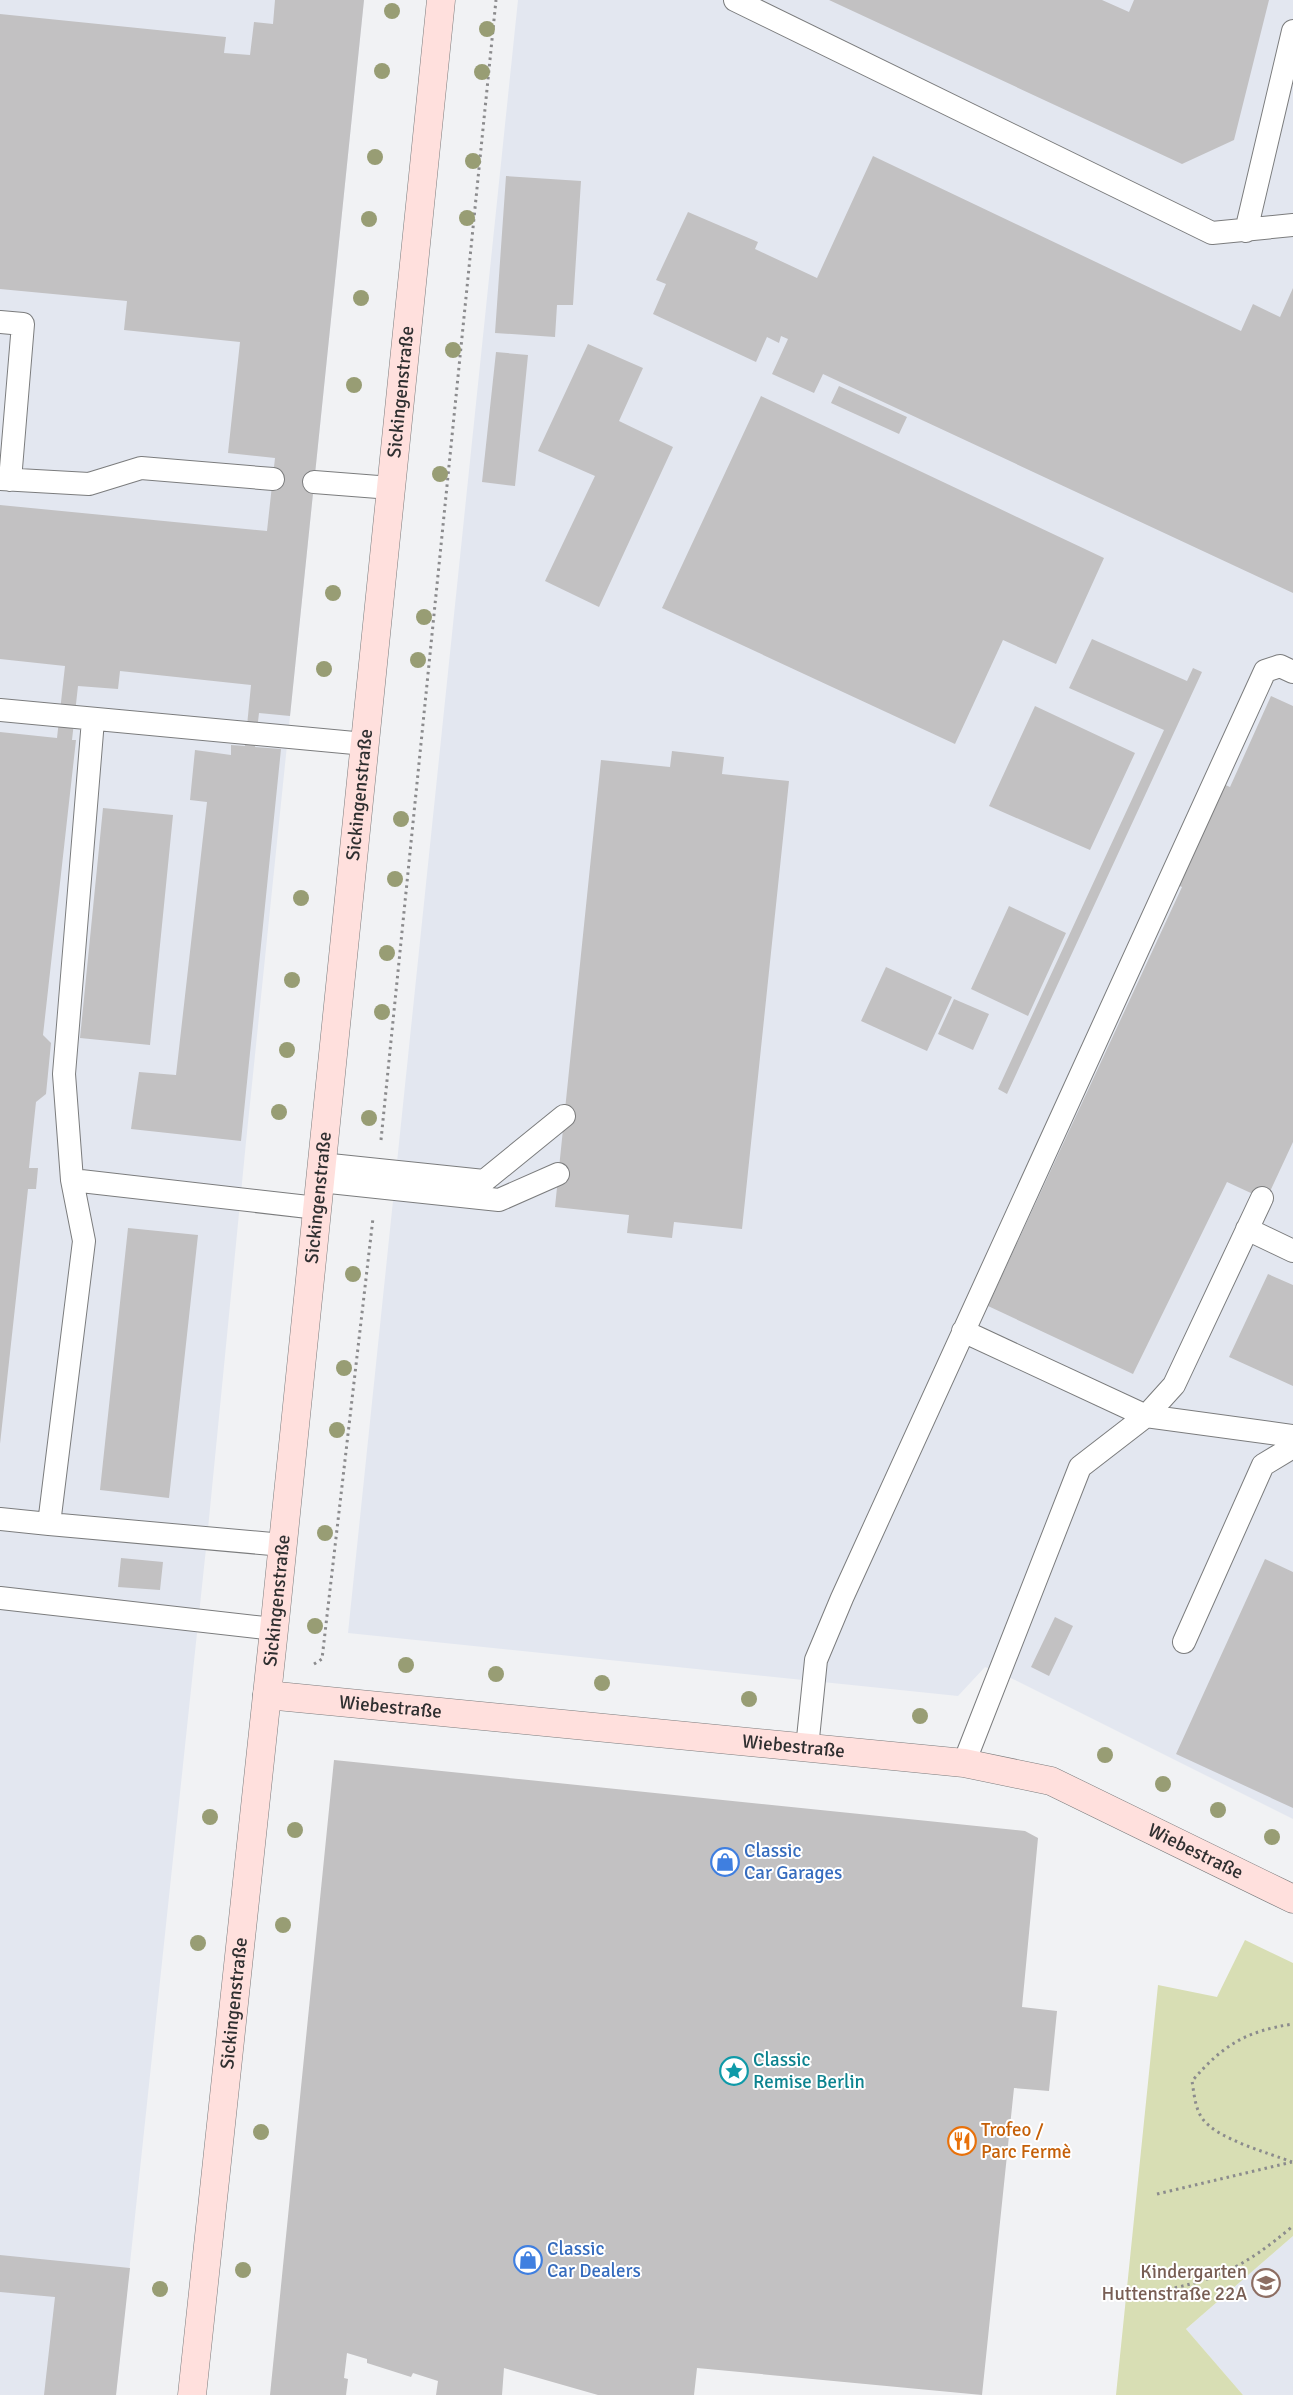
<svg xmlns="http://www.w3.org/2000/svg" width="1293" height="2395" font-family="Signika,sans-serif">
  <rect width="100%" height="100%" fill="#f1f2f4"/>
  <path fill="#e3e7f0" d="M0 0H364L246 1142 207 1539 116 2395H0Z
    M518 0H1293V1819L1015 1680 985 1667 958 1696 348 1633Z
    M1293 2236V2395H1243L1186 2329Z"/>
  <path fill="#d8deb4" d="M1245 1940 1293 1963V2236L1186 2329 1243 2395H1116L1158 1985 1217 1997Z"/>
  <path fill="#c2c1c2" d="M275 0H364L290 716 259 713 255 747 281 749 241 1141 131 1129 139 1072 176 1075 207 802 190 800 195 750 231 755V745L245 746 251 685 120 671 118 689 78 686 72 740H76L43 1035 51 1043 46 1094 36 1102 29 1168H38L36 1189H28L0 1444V732L57 738 65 666 0 659V505L267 531 275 458 228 453 240 342 124 330 127 301 0 289V14L226 37 224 53 250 55 254 22 273 24Z
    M829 0H1102L1129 12 1134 0H1269L1234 140 1182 164Z
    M873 156 1241 331 1253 304 1280 317 1293 288V593L823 374 814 393 772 374 788 339 781 336 779 343 767 337 756 362 653 314 666 284 656 280 688 212 758 242 755 249 817 278Z
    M506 176 581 181 573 305H557L555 337 495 333Z
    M588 344 643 368 619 421 673 447 599 607 545 581 595 476 538 451Z
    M496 352 528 355 515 486 482 482Z
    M839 386 907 417 899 434 831 403Z
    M761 396 1104 558 1056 664 1003 640 955 744 662 608Z
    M1092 639 1187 681 1193 668 1202 672 1007 1094 998 1089 1164 730 1069 688Z
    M1271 696 1293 706V1142L1266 1200 1227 1182 1133 1374 988 1306 1182 887 1175 884 1221 783 1230 787Z
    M1035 706 1135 753 1090 850 989 806Z
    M672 751 724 757 722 774 789 781 742 1229 674 1222 672 1238 627 1233 629 1215 555 1207 601 760 670 767Z
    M103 808 173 815 150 1045 80 1038Z
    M1009 906 1066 933 1028 1016 971 989Z
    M886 967 952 997 927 1051 861 1021Z
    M954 999 989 1014 973 1050 938 1034Z
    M128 1228 198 1235 169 1498 100 1490Z
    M1268 1274 1293 1285V1386L1229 1357Z
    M121 1558 163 1562 160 1590 118 1587Z
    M1265 1559 1293 1572V1808L1176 1754Z
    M1055 1617 1073 1626 1049 1676 1031 1667Z
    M334 1760 1025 1831 1038 1838 1022 2007 1057 2011 1049 2091 1014 2088 982 2395 697 2368 694 2395H598L504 2368 502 2395H436L438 2381 413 2373 411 2377 367 2363V2359L347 2353 344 2378 348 2379 346 2395H270Z
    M0 2255 130 2268 116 2395H44L55 2297 0 2292Z"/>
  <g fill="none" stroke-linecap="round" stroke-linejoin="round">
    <defs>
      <path id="lane" d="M735 0 1212 233 1293 225
        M1246 231 1293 31
        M0 322 23 324 10 480
        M0 479 89 484 141 468 273 479
        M314 482 391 488
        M0 710 365 744
        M321 1164 484 1181 564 1116
        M72 1180 317 1208
        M320 1181 499 1200 558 1174
        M1247 1229 1293 1251
        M963 1331 1146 1416 1293 1436
        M0 1519 49 1524 84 1241 72 1180 64 1074 93 720
        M49 1524 283 1545
        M0 1598 274 1629
        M1184 1642 1263 1465 1293 1447
        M807 1748 816 1660 842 1598 1265 671 1280 666 1293 672
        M964 1763 1080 1467 1146 1416 1174 1385 1262 1198"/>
      <g id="secondary">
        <path id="s1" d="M267 1695 964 1763 1051 1781 1293 1899"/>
        <path id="s2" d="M192 2395 276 1611 441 0"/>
      </g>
    </defs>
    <use href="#lane" stroke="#7b7c7d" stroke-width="24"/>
    <use href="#secondary" stroke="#7b7c7d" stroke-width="29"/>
    <path stroke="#8b8b8d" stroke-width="3" stroke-dasharray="2.5 4" stroke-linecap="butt" d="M381 1140 496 0
      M314 1664 322 1659 373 1218
      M1292 2162C1269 2153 1216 2139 1202 2118 1195 2108 1194 2093 1192 2081 1223 2045 1246 2031 1293 2024
      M1157 2194 1292 2162
      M1149 2293C1215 2281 1242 2269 1293 2226"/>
    <use href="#lane" stroke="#fff" stroke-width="22"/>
    <use href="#secondary" stroke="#ffe0dd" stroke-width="28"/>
  </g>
  <g fill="#989d74">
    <circle cx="392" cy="11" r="8"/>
    <circle cx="487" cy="29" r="8"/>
    <circle cx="382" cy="71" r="8"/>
    <circle cx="482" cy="72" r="8"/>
    <circle cx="375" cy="157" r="8"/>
    <circle cx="473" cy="161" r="8"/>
    <circle cx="467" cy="218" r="8"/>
    <circle cx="369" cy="219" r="8"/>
    <circle cx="361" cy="298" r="8"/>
    <circle cx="453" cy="350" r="8"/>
    <circle cx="354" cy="385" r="8"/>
    <circle cx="440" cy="474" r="8"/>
    <circle cx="333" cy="593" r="8"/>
    <circle cx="424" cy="617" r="8"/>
    <circle cx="418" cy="660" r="8"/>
    <circle cx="324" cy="669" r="8"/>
    <circle cx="401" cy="819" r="8"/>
    <circle cx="395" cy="879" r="8"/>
    <circle cx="301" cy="898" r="8"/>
    <circle cx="387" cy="953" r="8"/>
    <circle cx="292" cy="980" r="8"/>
    <circle cx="382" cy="1012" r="8"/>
    <circle cx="287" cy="1050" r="8"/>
    <circle cx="279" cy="1112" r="8"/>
    <circle cx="369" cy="1118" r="8"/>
    <circle cx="353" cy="1274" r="8"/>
    <circle cx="344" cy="1368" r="8"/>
    <circle cx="337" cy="1430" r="8"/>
    <circle cx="325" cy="1533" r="8"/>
    <circle cx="315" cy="1626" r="8"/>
    <circle cx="406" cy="1665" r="8"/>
    <circle cx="496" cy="1674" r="8"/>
    <circle cx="602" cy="1683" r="8"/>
    <circle cx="749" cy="1699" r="8"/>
    <circle cx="920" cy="1716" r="8"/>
    <circle cx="1105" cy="1755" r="8"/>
    <circle cx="1163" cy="1784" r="8"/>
    <circle cx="1218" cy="1810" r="8"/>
    <circle cx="210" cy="1817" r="8"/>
    <circle cx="295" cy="1830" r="8"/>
    <circle cx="1272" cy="1837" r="8"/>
    <circle cx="283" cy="1925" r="8"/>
    <circle cx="198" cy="1943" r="8"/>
    <circle cx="261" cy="2132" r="8"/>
    <circle cx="243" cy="2270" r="8"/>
    <circle cx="160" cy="2289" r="8"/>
  </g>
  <defs>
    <symbol id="shop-ring" viewBox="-11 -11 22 22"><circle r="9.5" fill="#fff" stroke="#3f7fe0" stroke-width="1.5"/><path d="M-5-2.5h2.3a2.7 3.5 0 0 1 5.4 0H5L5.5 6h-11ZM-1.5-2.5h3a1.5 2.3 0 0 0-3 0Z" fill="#3f7fe0"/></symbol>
    <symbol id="sight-ring" viewBox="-11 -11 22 22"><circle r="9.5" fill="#fff" stroke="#0f9aa8" stroke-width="1.5"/><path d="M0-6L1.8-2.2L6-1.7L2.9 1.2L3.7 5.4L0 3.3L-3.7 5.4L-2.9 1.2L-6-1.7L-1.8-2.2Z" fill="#0f9aa8"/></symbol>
    <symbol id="restaurant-ring" viewBox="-11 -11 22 22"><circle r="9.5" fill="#fff" stroke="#e8710a" stroke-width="1.5"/><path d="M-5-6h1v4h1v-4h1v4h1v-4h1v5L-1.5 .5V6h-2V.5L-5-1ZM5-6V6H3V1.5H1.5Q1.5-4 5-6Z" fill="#e8710a"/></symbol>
    <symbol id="school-ring" viewBox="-11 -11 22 22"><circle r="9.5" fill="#fff" stroke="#8d6e63" stroke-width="1.5"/><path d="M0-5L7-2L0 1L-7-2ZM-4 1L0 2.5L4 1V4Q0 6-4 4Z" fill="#8d6e63"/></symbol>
  </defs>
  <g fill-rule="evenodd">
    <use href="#shop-ring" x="709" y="1846" width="32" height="32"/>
    <use href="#sight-ring" x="718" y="2055" width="32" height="32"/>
    <use href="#restaurant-ring" x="946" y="2125" width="32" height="32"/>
    <use href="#shop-ring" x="512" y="2244" width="32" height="32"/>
    <use href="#school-ring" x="1250" y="2267" width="32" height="32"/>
  </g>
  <g text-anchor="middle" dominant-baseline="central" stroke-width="4" stroke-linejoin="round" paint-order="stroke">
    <g font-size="19" fill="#2f2f30" stroke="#fff">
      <text stroke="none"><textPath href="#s2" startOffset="2014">Sickingenstraße</textPath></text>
      <text stroke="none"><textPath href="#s2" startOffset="1609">Sickingenstraße</textPath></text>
      <text stroke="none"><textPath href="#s2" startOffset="1204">Sickingenstraße</textPath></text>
      <text stroke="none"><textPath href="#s2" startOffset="799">Sickingenstraße</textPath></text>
      <text stroke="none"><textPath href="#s1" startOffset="124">Wiebestraße</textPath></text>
      <text stroke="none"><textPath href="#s1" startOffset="529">Wiebestraße</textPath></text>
      <text stroke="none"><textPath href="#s1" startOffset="950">Wiebestraße</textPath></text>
      <text stroke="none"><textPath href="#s2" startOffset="394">Sickingenstraße</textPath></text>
    </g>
    <g font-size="19" fill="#366cbe" stroke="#fff" text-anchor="start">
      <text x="744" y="1851">Classic<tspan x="744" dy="22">Car Garages</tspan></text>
      <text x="547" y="2249">Classic<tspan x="547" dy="22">Car Dealers</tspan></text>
    </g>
    <g font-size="19" fill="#0d838f" stroke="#fff" text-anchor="start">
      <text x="753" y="2060">Classic<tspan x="753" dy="22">Remise Berlin</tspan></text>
    </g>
    <g font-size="19" fill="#c56008" stroke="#fff" text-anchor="start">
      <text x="981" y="2130">Trofeo /<tspan x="981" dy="22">Parc Fermè</tspan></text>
    </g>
    <g font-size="19" fill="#785e54" stroke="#fff" text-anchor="end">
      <text x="1247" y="2272">Kindergarten<tspan x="1247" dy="22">Huttenstraße 22A</tspan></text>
    </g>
  </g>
</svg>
